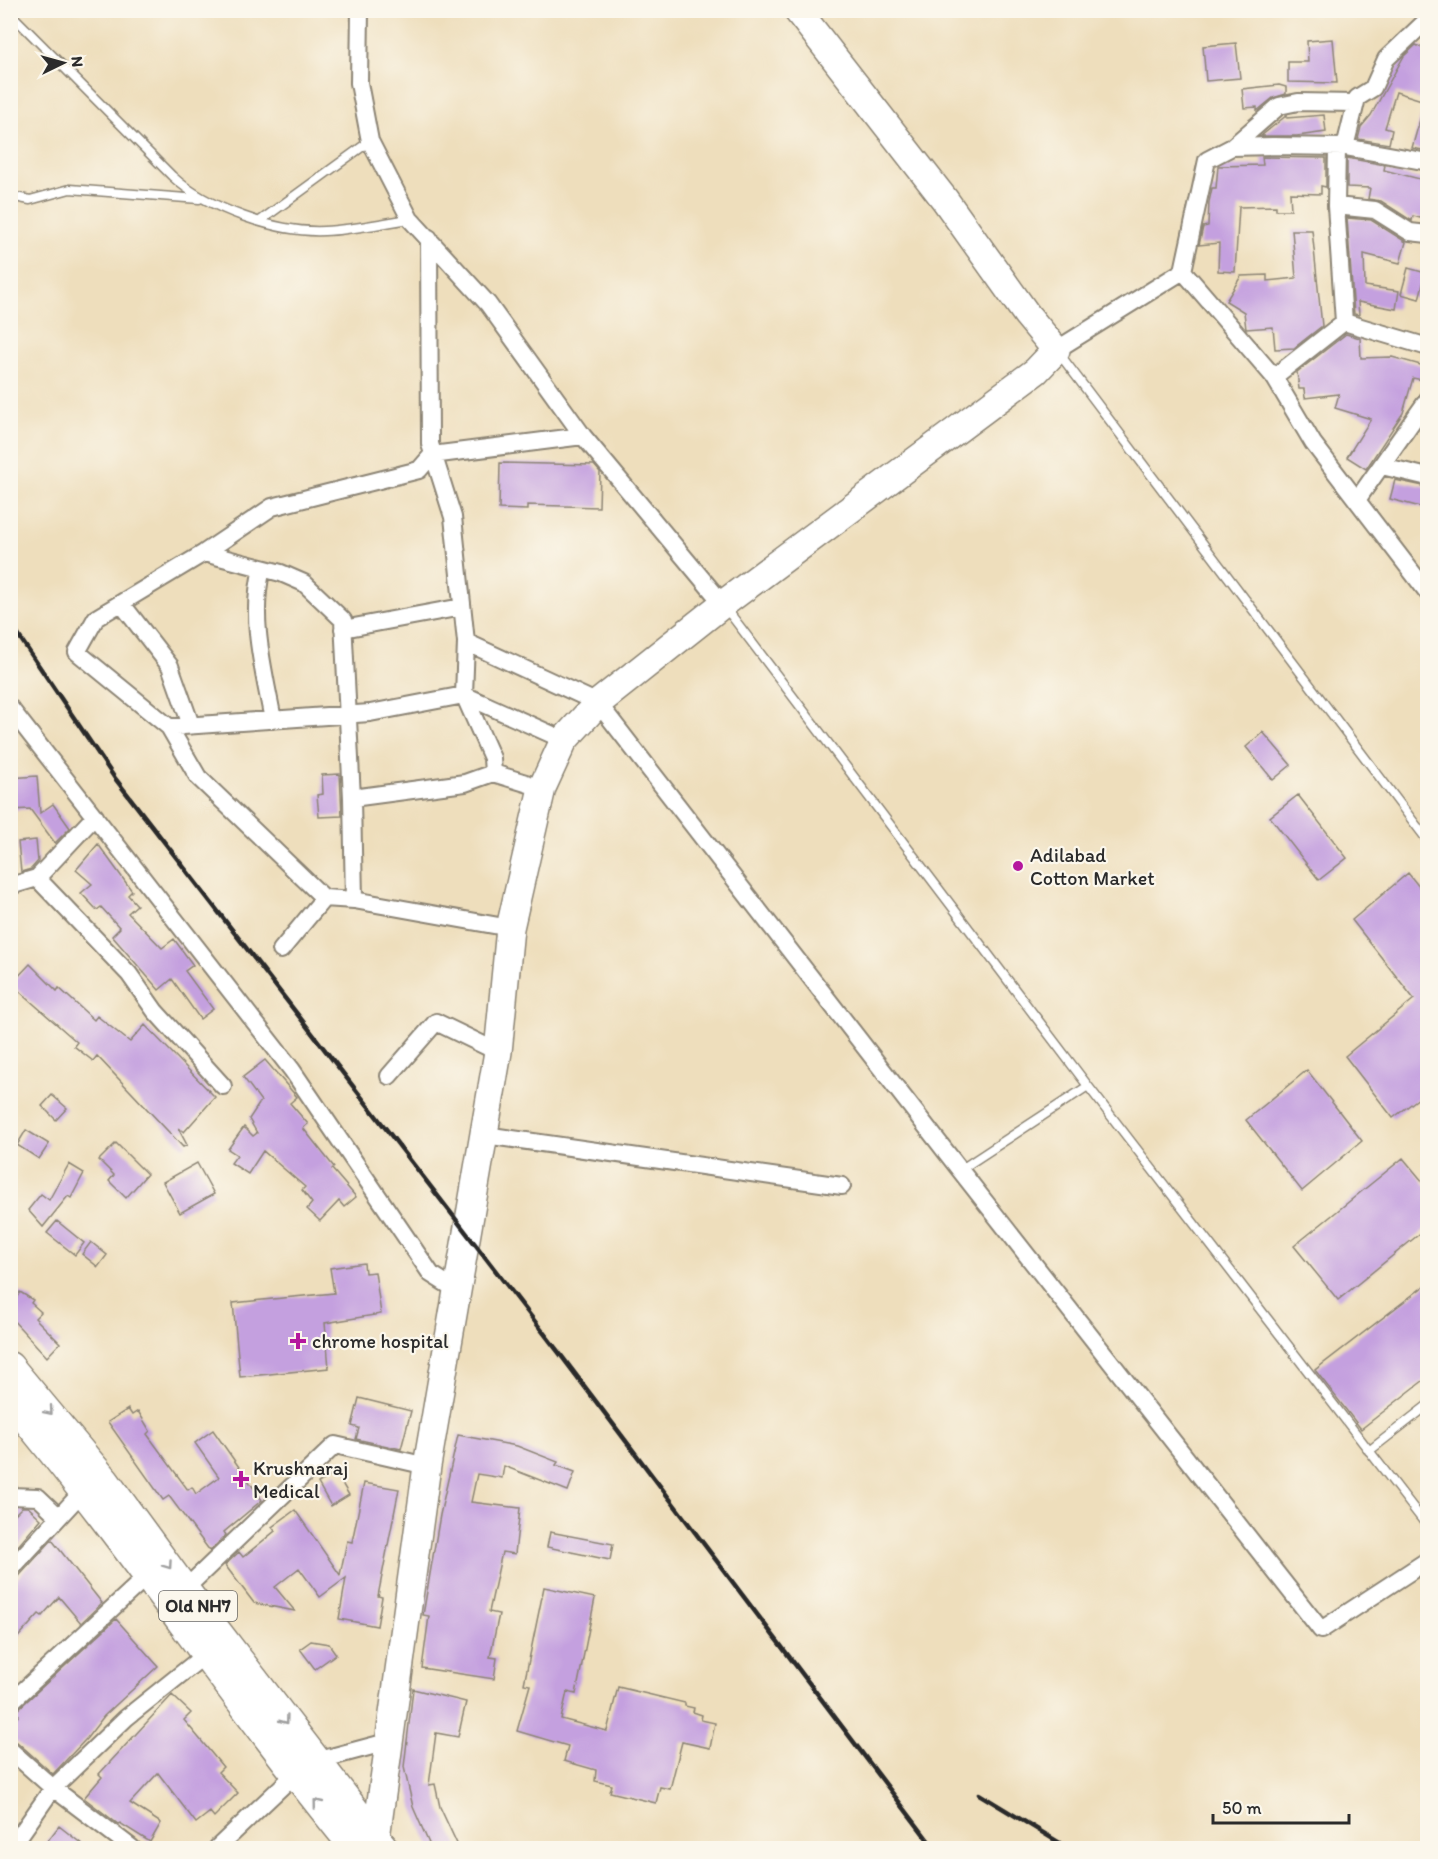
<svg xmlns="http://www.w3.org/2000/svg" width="1438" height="1859" font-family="Itim,sans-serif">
  <rect width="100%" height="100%" fill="#fbf7ec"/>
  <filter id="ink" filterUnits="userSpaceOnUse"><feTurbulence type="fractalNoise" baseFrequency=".0167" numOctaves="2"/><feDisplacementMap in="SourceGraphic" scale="12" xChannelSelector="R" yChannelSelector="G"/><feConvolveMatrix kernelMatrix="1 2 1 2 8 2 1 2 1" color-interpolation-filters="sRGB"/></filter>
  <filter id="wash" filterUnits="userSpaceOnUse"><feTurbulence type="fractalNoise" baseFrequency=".008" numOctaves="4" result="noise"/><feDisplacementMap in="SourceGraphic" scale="24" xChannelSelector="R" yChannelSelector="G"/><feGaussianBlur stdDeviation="1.35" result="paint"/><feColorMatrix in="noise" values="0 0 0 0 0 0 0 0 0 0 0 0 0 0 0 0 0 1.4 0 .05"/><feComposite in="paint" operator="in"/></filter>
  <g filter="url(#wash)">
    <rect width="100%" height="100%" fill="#eedebc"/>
    <g id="blocks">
      <path fill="#c4a0df" d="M1333 39 1337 83 1288 82V62H1308L1307 41Z
        M1236 43 1240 78 1206 81 1203 46Z
        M1416 45 1428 51V102L1396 92 1385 128 1392 130 1389 144 1358 139 1361 127 1371 115 1404 56Z
        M1279 85 1286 87V94L1273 98 1257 111V107L1244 108 1242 89Z
        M1423 109H1428V151L1412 148Z
        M1287 115V118L1324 115 1326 132 1297 136H1261Z
        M1262 157 1326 158V187L1321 186V194L1290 193 1291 210H1276V206L1239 207 1235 272 1218 271 1219 243 1199 245 1203 227 1208 226 1209 202 1212 188H1216L1218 166 1263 165Z
        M1347 158 1385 165 1384 170 1428 181V220L1413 216 1412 221 1381 201 1368 199 1370 188 1347 187Z
        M1347 218 1371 220 1406 242 1400 263 1364 254 1365 286 1399 291 1396 309 1358 302 1359 315 1354 314Z
        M1292 230H1312L1322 326 1294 348 1275 349 1273 327 1246 329 1244 312 1226 301 1241 276 1267 275V281L1296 278Z
        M1408 268 1426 273 1419 299 1401 294Z
        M1346 334 1360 338 1361 358 1392 357 1428 367V381L1413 378 1403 413 1366 469 1347 457 1371 419 1335 408 1339 394 1305 398 1304 389H1299L1297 372Z
        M500 463 594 465 600 472 599 507 527 505V510L499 509Z
        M1395 480 1428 487V509L1390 499Z
        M1263 732 1291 765 1273 780 1246 747Z
        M340 774 342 816 319 817 317 795 323 794 322 775Z
        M37 776 40 813 53 804 70 828 55 843 30 809 10 810V778Z
        M1298 795 1347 858 1319 880 1270 817Z
        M36 840 38 861 31 869 21 872 18 842Z
        M98 844 132 891 128 895 137 905 128 913 162 948 174 939 193 965 185 971 213 1009 200 1019 172 979 159 990 112 936 120 928 101 907 97 910 81 893 92 884 76 870Z
        M1408 873 1428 898V1091L1393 1118 1345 1056 1414 999 1352 920Z
        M30 964 57 991 59 988 94 1020 97 1016 130 1042 145 1025 215 1097 184 1132 178 1128 187 1145 183 1147 97 1056 93 1061 74 1046 77 1042 11 984Z
        M265 1060 297 1097 290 1103 308 1124 303 1128 334 1167 332 1169 356 1197 344 1207 339 1201 320 1221 307 1209 312 1203 302 1190 305 1187 263 1151 248 1174 231 1163 237 1155 228 1149 244 1127 253 1136 257 1133 249 1119 261 1101 243 1077Z
        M1307 1070 1362 1141 1302 1191 1246 1120Z
        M52 1095 67 1108 56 1120 42 1106Z
        M26 1130 49 1144 39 1159 17 1145Z
        M116 1143 147 1174 126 1198 109 1181 114 1175 99 1160Z
        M1403 1158 1428 1188V1227L1338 1300 1294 1246Z
        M197 1163 214 1194 180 1213 163 1182Z
        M69 1164 84 1173 71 1198 68 1196 43 1227 28 1210 41 1194 49 1200Z
        M57 1221 84 1243 75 1255 47 1233Z
        M91 1242 107 1255 98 1267 82 1254Z
        M364 1263 365 1273 375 1272 381 1314 325 1323 329 1368 240 1377 233 1303 334 1293 330 1268Z
        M1428 1283V1377L1361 1429 1315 1370Z
        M20 1292 33 1300 31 1303 41 1312 35 1318 60 1343 47 1357 10 1317V1295L16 1299Z
        M359 1398 411 1411 401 1449 356 1439 359 1428 352 1426Z
        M128 1409 132 1415 138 1411 150 1431 147 1434 188 1490 192 1487 196 1494 219 1477 195 1443 213 1430 262 1500 224 1532 226 1535 210 1551 169 1496 163 1500 108 1422Z
        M458 1435 517 1446 558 1462 556 1465 575 1472 568 1491 504 1466 502 1478 477 1474 471 1502 520 1508 515 1554 502 1552 489 1612 499 1614 490 1657 497 1658 494 1679 422 1668 429 1616 423 1615 440 1515Z
        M336 1473 349 1495 331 1506 318 1483Z
        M364 1483 399 1489 378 1596 382 1597 377 1626 339 1619 346 1578 320 1597 299 1568 275 1587 295 1611 254 1603 225 1565 239 1552 243 1557 275 1531 272 1527 295 1510 340 1575 347 1541 352 1542Z
        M22 1507H28L41 1519 18 1546 10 1539V1519Z
        M550 1532 613 1544 610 1560 547 1547Z
        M52 1540 102 1603 81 1623 59 1597 42 1616 39 1614 10 1646V1586Z
        M544 1587 595 1598 576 1694 567 1692 561 1719 607 1731 618 1687 685 1703V1706L694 1708 693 1712 702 1715 701 1720 715 1723 710 1748 682 1742 670 1789 660 1787 656 1803 610 1792 612 1785 595 1781 596 1770 564 1761 568 1746 517 1731 530 1685 524 1684Z
        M116 1619 158 1666 104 1716 87 1738 53 1774 17 1742 10 1740V1727L19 1715 15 1712Z
        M311 1641 329 1644 336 1654 315 1669 300 1649Z
        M413 1689 466 1702 458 1737 436 1733 429 1785 435 1784 440 1807 459 1848H431L413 1807 404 1767Z
        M172 1695 191 1713 184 1720 223 1767 218 1772 238 1793 214 1817 210 1812 196 1823 158 1773 130 1803 161 1823 150 1842 120 1823 118 1824 84 1798 102 1777 99 1774Z
        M59 1826 87 1848H42Z"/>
    </g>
  </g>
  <g filter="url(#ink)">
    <use href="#blocks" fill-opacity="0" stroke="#8c8474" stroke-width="1.5"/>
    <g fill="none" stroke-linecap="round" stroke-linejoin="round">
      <defs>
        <path id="service" d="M10 13 172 176C206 208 277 233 324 231 352 230 382 223 410 219
          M10 196 30 200 70 189 199 199
          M260 221 370 141
          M1058 352 1428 841
          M725 607 1088 1086 1428 1527
          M960 1170 1088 1086
          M1369 1451 1428 1405"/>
        <path id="minor" d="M360 10 359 83 370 141 410 219 488 304 583 436 723 604
          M1232 147 1279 106 1298 102 1354 103
          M1345 147 1357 98 1373 88 1386 59 1428 19
          M1337 148 1336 206 1375 210 1410 232 1428 234
          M1428 162 1345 147 1273 146 1232 147 1207 160 1183 271 1274 377 1313 443 1428 593
          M1336 206 1344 322
          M429 238 430 444 453 517 466 642 464 695 492 758 493 773
          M1056 350 1183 271
          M1274 377 1344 322 1428 347
          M1382 466 1428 477
          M1357 500 1428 399
          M204 553 281 573 304 583 343 620 352 798
          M262 569C249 618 264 671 273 720
          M121 603 170 666 191 725
          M343 629 462 607
          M466 642 598 703 960 1170 1321 1630 1428 1560
          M10 708 292 1070 431 1274 458 1291
          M169 727 77 652 96 618 204 553 272 507 419 470 432 455 583 436
          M37 878 129 974 155 1011 223 1086
          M10 886 37 878 95 816
          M324 898 198 777 169 727 370 713 464 695 564 740
          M354 900 510 928
          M281 950 324 898 354 900 352 798 465 783 493 773 542 788
          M389 1076 436 1022 498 1052
          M485 1135 842 1186
          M10 1496 38 1497 58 1516
          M10 1570 83 1491
          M185 1589 335 1445 427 1466
          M10 1703 147 1576
          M10 1750 53 1788 132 1848
          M11 1848 53 1788 126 1718 211 1650
          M217 1848 294 1775 316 1761 391 1741"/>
        <path id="primary" d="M10 1366 106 1481 185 1589 383 1846
          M10 1401C131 1546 235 1703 354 1848
          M376 1838 427 1466 498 1052 510 928 542 788 564 740 598 703 723 604 1036 371 1056 350 1027 315 945 200 797 10"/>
      </defs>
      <use href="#service" stroke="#8c8474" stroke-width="11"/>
      <use href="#minor" stroke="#8c8474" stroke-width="20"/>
      <use href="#primary" stroke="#8c8474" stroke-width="30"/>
      <use href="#service" stroke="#fff" stroke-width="8"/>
      <use href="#minor" stroke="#fff" stroke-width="16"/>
      <use href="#primary" stroke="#fff" stroke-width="27"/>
      <path stroke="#2b2b2b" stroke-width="4.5" d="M10 623 114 777 560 1354 934 1848
        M979 1794 1068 1848"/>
    </g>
    <defs><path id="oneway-chevron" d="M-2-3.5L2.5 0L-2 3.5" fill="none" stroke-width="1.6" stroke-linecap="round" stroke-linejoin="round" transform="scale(1.5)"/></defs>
    <g stroke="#a0a0a0">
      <use href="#oneway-chevron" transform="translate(49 1411) rotate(49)"/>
      <use href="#oneway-chevron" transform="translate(168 1565) rotate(55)"/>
      <use href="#oneway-chevron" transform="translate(285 1720) rotate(53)"/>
      <use href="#oneway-chevron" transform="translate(317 1803) rotate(-129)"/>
    </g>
  </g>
  <g fill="#b5179e" stroke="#fbf7ec" stroke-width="2">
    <circle cx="1018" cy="866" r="6"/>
    <path d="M295 1332h6v6h6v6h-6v6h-6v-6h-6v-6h6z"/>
    <path d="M238 1470h6v6h6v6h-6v6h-6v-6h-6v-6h6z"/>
  </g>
  <g text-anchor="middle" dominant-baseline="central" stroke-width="4.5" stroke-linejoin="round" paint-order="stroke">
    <rect fill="#fbf7ec" stroke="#696865" stroke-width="1.5" x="159" y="1591" width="78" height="30" rx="4.5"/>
    <g font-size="18" font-weight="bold" fill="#2b2b2b">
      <text x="198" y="1606">Old NH7</text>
    </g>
    <g font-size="20" fill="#2b2b2b" stroke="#fbf7ec" text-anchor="start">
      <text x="1030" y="855">Adilabad<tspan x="1030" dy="23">Cotton Market</tspan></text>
      <text x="312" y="1341">chrome hospital</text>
      <text x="253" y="1468">Krushnaraj<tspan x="253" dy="23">Medical</tspan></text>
    </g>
  </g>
  <rect width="1438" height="1859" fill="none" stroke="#fbf7ec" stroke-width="36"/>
  <g transform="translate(63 63) rotate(85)" stroke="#fbf7ec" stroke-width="4.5" paint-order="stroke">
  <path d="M0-4.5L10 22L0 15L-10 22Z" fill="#2b2b2b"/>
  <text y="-9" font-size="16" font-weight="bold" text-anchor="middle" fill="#2b2b2b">N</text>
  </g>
  <path d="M1213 1814v9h136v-9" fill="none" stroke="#2b2b2b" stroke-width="3"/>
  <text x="1222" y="1814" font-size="18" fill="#2b2b2b" stroke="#fbf7ec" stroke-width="4.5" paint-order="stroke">50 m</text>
</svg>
